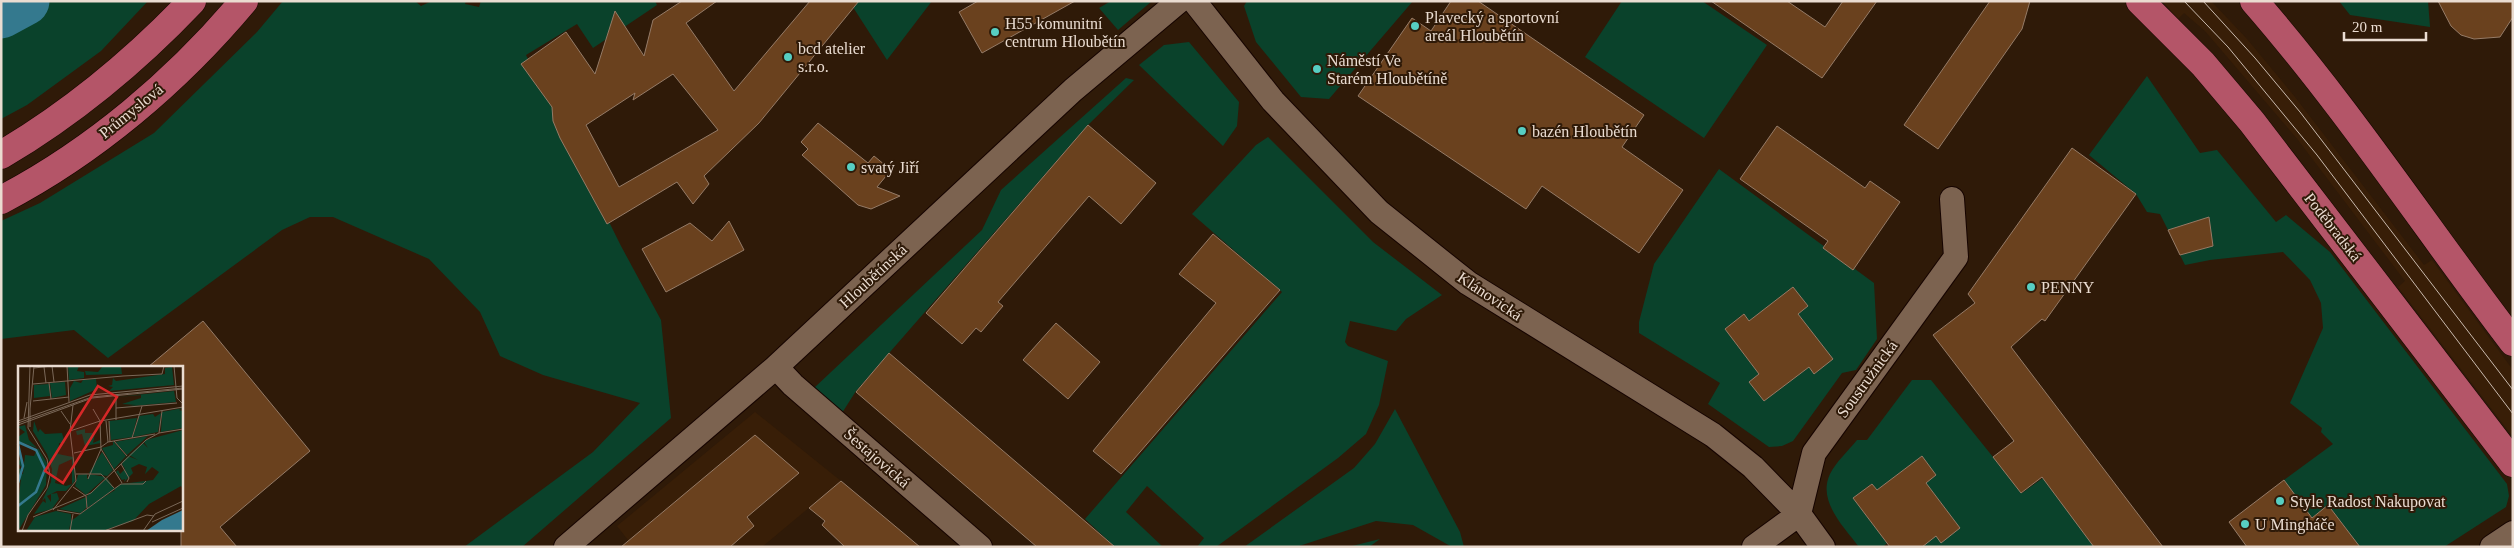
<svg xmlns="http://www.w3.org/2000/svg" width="2514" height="548" font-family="Georgia,serif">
  <rect width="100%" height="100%" fill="#2f1a08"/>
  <path fill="#381e07" d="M2162 1H2211L2247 39 2295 97 2424 265 2432 260 2513 370V437L2398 287 2405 281 2298 140 2205 31 2184 13 2178 19Z
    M755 412 841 481 762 547H621L628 540 617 526Z"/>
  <path fill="#0a422b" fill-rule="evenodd" d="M1 1H148L101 51 27 105 1 119Z
    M283 1H415L421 6 432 1H466L465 4 479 7 481 1H655L657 5 593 48 577 24 526 55 621 246 661 320 671 418 522 547H464L593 452 640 403 543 375 500 356 480 312 429 259 333 217H310L282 230 108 358 74 330 1 339V221L40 203 154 133 257 32Z
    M849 1H932L887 60Z
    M1111 1H1152L1118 30 1099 8Z
    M1247 1H1413L1329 99 1301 97 1256 42 1244 6Z
    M1622 1H1702L1767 45 1704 138 1585 57Z
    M2339 1H2428L2430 27 2350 15Z
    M1189 42 1239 102 1237 126 1223 146 1139 65 1164 45Z
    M2147 76 2200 153 2217 150 2276 222 2286 215 2330 252 2507 484 2509 496 2506 507 2444 547H2360L2328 505 2312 518 2284 480 2333 444 2321 432 2322 428 2290 403 2323 328 2321 303 2310 280 2283 252 2210 260 2185 265 2180 255 2213 246 2209 217 2168 230 2160 214 2147 212 2136 194 2089 155Z
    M1126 78 1134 80 1088 125 856 391 842 413 814 388 982 230 1001 190Z
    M1268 137 1373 242 1442 295 1406 319 1396 331 1350 321 1345 342 1348 346 1388 361 1379 405 1366 434 1338 458 1216 547H1197L1204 538 1147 486 1126 512 1163 547H1115L1085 519 1282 292 1192 214 1256 145Z
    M1719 169 1874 283 1877 339 1856 370 1842 373 1793 441 1782 446 1769 447 1708 404 1720 383 1639 333V322L1654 264ZM1793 287 1808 306 1798 314 1832 359 1814 374 1809 367 1764 401 1749 382 1759 374 1725 329 1743 314 1749 321Z
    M1912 380H1931L2022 493 2043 478 2095 547H1922L1936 536 1942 542 1960 528 1926 483 1936 475 1922 456 1877 490 1871 484 1853 498 1887 543 1883 547H1859C1844 527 1817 501 1830 474 1836 462 1848 451 1857 440H1867Z
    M1395 409 1460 532 1464 547H1452L1413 525 1376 521 1296 547H1244L1354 468 1375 444Z
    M1380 539 1369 547H1348Z"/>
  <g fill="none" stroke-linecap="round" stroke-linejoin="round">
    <path stroke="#34798e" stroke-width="49" d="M1 14 25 1"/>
  </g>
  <path fill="#6a411e" stroke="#957b67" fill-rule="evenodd" d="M682 1H717L686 23 734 91 810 1H859L759 123 704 176 709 184 693 204 677 182 607 224 560 138 553 121 552 107 521 64 566 32 595 74 615 11 644 56 653 20ZM673 74 718 130 619 187 586 125 635 93 633 100Z
    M978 1H1075L982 53 959 12Z
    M1451 1H1478L1644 115 1622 147 1683 190 1639 253 1542 186 1526 209 1358 96 1412 18 1431 31Z
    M1711 1H1787L1825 27 1843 1H1877L1822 78Z
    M1990 1H2030L2022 29 1938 149 1904 125Z
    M2438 1H2513V17L2500 37 2474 39 2461 35 2451 26Z
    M818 123 868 163 874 156 891 170 877 187 900 196 871 209 858 205 802 155 808 149 801 142Z
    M1088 125 1156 183 1121 224 1089 196 998 302 1003 306 981 332 976 328 962 344 926 313Z
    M1777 126 1865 188 1870 181 1900 202 1853 270 1823 248 1828 241 1740 179Z
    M2072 148 2136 194 2045 321 2042 319 2011 347 2163 547H2094L2042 477 2021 493 1993 457 2014 441 1933 335 1975 303 1968 294Z
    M2209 217 2213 246 2180 255 2168 230Z
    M729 221 744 250 666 292 642 249 690 223 712 241Z
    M1213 234 1280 290 1121 474 1093 451 1216 303 1179 274Z
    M1793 287 1808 306 1798 314 1833 359 1814 374 1809 367 1764 401 1749 382 1759 374 1725 329 1744 314 1749 321Z
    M203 321 310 451 220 527 237 547H181V367H148Z
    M1056 323 1100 362 1068 399 1023 360Z
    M889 353 1115 547H1037L856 392Z
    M755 435 799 473 747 517 754 526 730 547H621Z
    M1922 456 1936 475 1926 483 1960 528 1941 543 1936 536 1922 547H1890L1853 498 1872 484 1877 490Z
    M2284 480 2312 518 2328 505 2360 547H2247L2229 522Z
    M841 481 877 511 920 547H845L822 525 825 521 809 508Z"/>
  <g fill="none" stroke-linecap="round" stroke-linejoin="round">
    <defs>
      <path id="minor" d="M1194 1 1273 101 1379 212 1468 283 1713 435 1753 467 1799 514 1823 547
        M776 367 793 385 980 547
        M566 547 776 367 1073 90 1179 1
        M1754 547 1799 514 1814 453 1956 257 1952 199
        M2492 547 2513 533"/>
      <path id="primary" d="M2140 1 2203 64 2252 122 2513 463
        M2254 1C2348 109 2426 228 2513 342
        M1 155C72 113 135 61 192 1
        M1 200C93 152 177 81 244 1"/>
    </defs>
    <use href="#minor" stroke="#160400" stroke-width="26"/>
    <use href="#primary" stroke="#160400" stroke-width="29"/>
    <use href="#minor" stroke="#7c6350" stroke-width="24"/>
    <use href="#primary" stroke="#b45568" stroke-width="28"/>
    <path stroke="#c9baae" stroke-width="1" d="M2184 1 2228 47 2317 155 2513 414
      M2203 1 2255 58 2300 112 2513 390"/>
  </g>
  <g fill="#57cec2" stroke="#2f1a08" stroke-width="2">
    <circle cx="1415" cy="26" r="5"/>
    <circle cx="995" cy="32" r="5"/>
    <circle cx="788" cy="57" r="5"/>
    <circle cx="1317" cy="69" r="5"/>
    <circle cx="1522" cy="131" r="5"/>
    <circle cx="851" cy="167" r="5"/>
    <circle cx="2031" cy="287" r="5"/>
    <circle cx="2280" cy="501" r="5"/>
    <circle cx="2245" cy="524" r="5"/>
  </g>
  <g text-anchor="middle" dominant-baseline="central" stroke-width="4" stroke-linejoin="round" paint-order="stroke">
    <g font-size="16" fill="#eadcd1" stroke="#2f1a08" text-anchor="start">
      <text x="1425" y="17">Plavecký a sportovní<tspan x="1425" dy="18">areál Hloubětín</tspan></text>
      <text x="1005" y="23">H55 komunitní<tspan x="1005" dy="18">centrum Hloubětín</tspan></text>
      <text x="798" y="48">bcd atelier<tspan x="798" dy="18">s.r.o.</tspan></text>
      <text x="1327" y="60">Náměstí Ve<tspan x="1327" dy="18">Starém Hloubětíně</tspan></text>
      <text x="1532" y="131">bazén Hloubětín</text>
      <text x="861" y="167">svatý Jiří</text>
      <text x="2041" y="287">PENNY</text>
      <text x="2290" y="501">Style Radost Nakupovat</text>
      <text x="2255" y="524">U Mingháče</text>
    </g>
    <g font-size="16" fill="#eadcd1" stroke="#2f1a08">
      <text transform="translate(131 111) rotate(-39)">Průmyslová</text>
      <text transform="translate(2333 227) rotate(52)">Poděbradská</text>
      <text transform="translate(873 276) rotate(-43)">Hloubětínská</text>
      <text transform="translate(1490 296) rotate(34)">Klánovická</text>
      <text transform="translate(1867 379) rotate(-54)">Soustružnická</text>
      <text transform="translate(877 458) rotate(41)">Šestajovická</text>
    </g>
  </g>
  <g transform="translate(18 366)">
    <rect width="165" height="165" fill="#2f1a08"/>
    <path d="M50 0H61L59 5 66 6V12L51 14ZM85 0H103L104 8 68 9 67 5 80 6ZM154 1 156 19 91 25 95 21 90 20 94 19 95 12 98 15 147 8V2ZM65 14 78 13 79 23 52 35V22L56 15 63 17ZM47 16 48 29 34 32 32 17ZM31 18 32 30 16 32V19ZM156 25 158 36 104 41 118 39 104 38 123 32V29L99 31ZM165 42 161 44 165 45V62L143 66 144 46ZM143 47 140 66 115 71 121 50 135 48 137 51ZM119 52 114 71 93 74 91 55ZM16 55 20 66 22 63 27 68 44 67 47 77H41L40 88 55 91 57 115 48 125H39L29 130 33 136V128L39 127 41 133 34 143 16 148 25 135 28 137 27 132 24 135 33 116 34 103 29 88 15 65ZM54 93V118L48 120 37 117 41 99ZM7 59 11 74 19 82 0 75V71L7 66 0 61ZM67 63V67H77L75 77 82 74 83 77 67 80 64 68 59 69 58 65ZM165 64V123L163 120 131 138 115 155 84 165H53L52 159 51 165H8L17 151 38 145 53 148V155L103 118 135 114 141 106 134 101 127 108 129 101 121 98 113 102 115 107 106 116 107 113 104 114 98 106 100 104 102 108 107 103 104 98 106 95 100 100 110 90 120 94 111 89 125 77 130 82 126 76 128 74ZM130 70 109 89 98 77 97 76ZM95 75 108 90 96 103 84 82 95 79ZM20 82 29 97 28 119 0 165V141L9 132 0 139 3 112 0 119V98L1 103 4 102 0 97 3 91 0 85 3 91 4 100 3 107 5 108 7 89 16 90ZM84 86 95 104 89 110 71 107ZM69 108V114L71 108 88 111 68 129 57 120 60 109ZM89 112 97 124 69 142V130ZM68 131V142L63 147 41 143Z" fill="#0a422b" fill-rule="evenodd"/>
    <path d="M165 144V165H128L144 154Z" fill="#34798e"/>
    <path fill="none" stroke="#34798e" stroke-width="2.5" d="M0 76 18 84 27 103 18 126 0 140M0 78 5 100 0 117"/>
    <path fill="none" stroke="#7a6858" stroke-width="1" d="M34 0 36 16M49 0 51 36M156 0 159 32 165 38M26 1 28 17M16 2 34 0M105 10 144 8 146 0M31 17 33 33M15 18 105 10M98 28V54M15 35 51 31M98 42 159 37M12 43 16 0M43 45 52 58M6 52 9 36M0 55 72 29 165 20M88 55 90 76M91 55 92 76M0 57 74 31 165 22M0 59 74 32 165 23M12 61V43M52 65 82 55 165 41M141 67 144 45M114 72 124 40M96 75 109 90M83 83 104 117M56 87 83 81 90 76 137 68M103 98 111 112 109 116M58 108H83L96 122M70 113 83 83 82 55 75 43M55 121 68 130 69 142M35 144 58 115 52 65 55 39M39 144 62 148 103 118H125L128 115M15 151 73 127 128 74 141 67 165 63M134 156 165 142M4 165 10 149 29 122 32 109 29 93 10 62 12 0M52 165 55 148M86 165 129 149 136 150M109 165H125M125 165 137 148 165 135"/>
    <path fill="#d62828" fill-opacity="0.15" stroke="#d62828" stroke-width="2.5" d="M80 20 99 31 45 117 27 105Z"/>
    <rect width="165" height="165" fill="none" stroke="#eadcd1" stroke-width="2.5"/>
  </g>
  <rect width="2514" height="548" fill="none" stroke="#eadcd1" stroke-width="5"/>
  <path d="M2344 32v8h82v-8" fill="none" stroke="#eadcd1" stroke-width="2.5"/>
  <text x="2352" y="32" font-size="15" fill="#eadcd1" stroke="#2f1a08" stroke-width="4" paint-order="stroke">20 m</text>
</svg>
